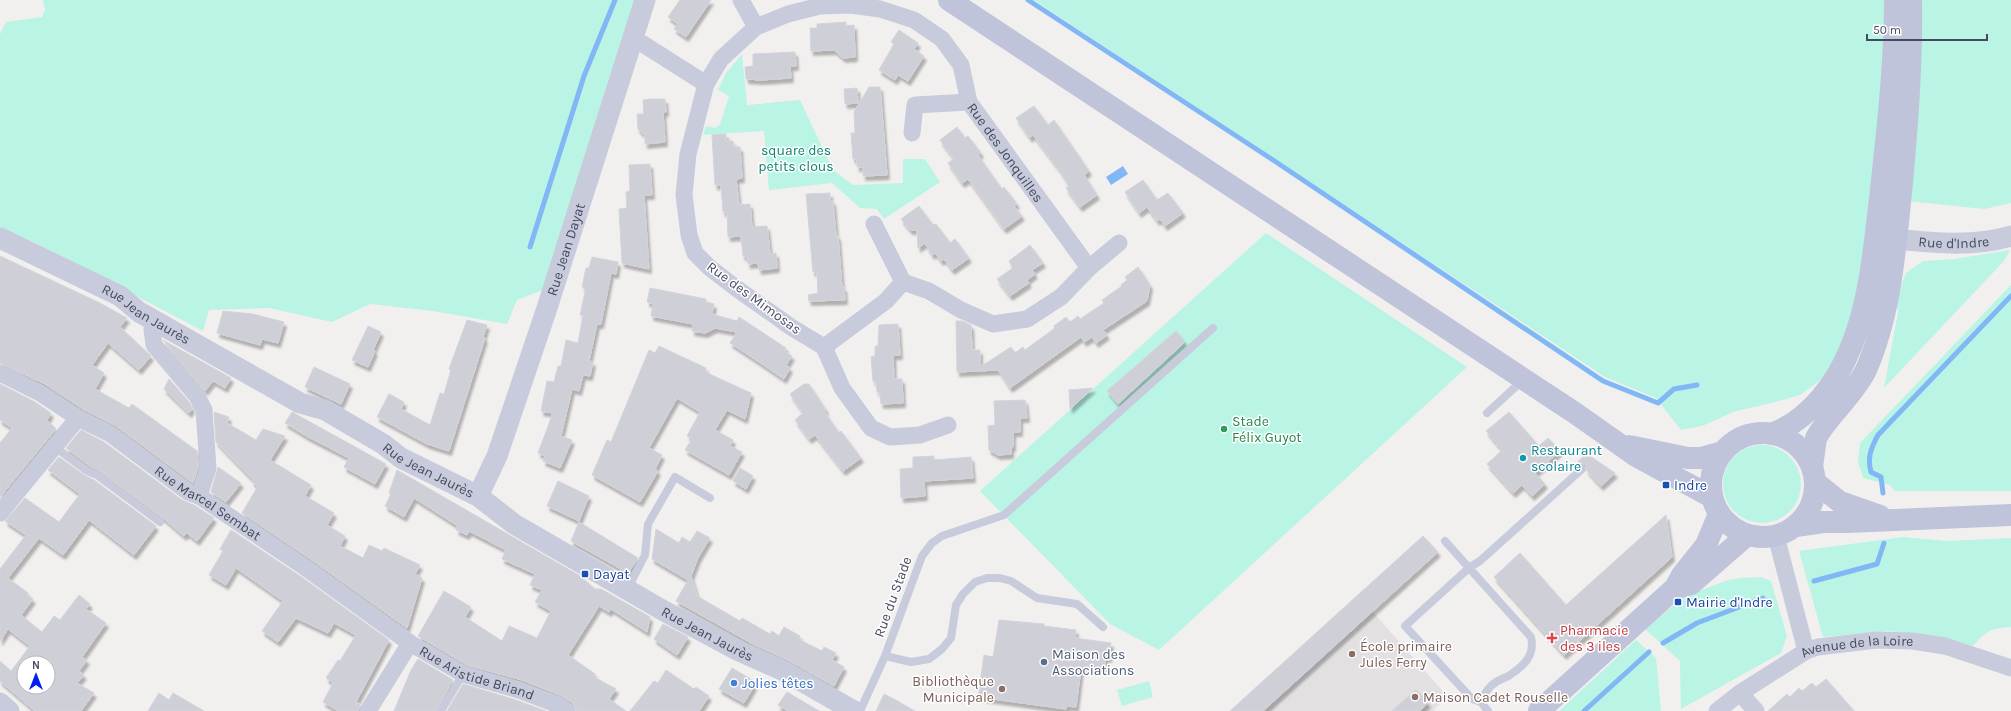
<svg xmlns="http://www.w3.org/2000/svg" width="2011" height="711" font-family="Karla,sans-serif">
  <defs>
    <filter id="shadow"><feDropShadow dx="2.5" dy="4.5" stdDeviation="1" flood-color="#0004"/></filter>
  </defs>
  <rect width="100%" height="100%" fill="#f2f0ef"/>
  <path fill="#e3e0e1" d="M1358 595 1448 697 1434 709 1435 711H1230Z"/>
  <path fill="#b9f4e4" d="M43 0H636L543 290 517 300 507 324 433 311 370 304 332 322 269 308 209 310 203 331 37 244 0 227V34L6 22 42 17 45 10Z
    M1034 0H1889L1886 40 1863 273 1850 325 1837 355 1822 379 1800 395 1779 401 1733 412 1702 426 1681 430 1656 398 1605 377Z
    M1917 0H2011V203L1984 209 1907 201Z
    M742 54 747 105 800 100 833 170 853 185 903 183V159H925L940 182 884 219 877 209 860 208 832 183 769 190 764 131 703 135 706 126 715 128 720 124 729 96 718 90 726 73Z
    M1266 233 1467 367 1159 650 1110 624 980 491Z
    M2010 250 2004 261 1884 388 1898 312 1896 302 1906 273 1923 261 1954 259Z
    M2011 285V491H1895L1890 485 1863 478 1858 462 1860 443Z
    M1723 484a39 39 0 1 1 78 0a39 39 0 1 1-78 0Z
    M1903 537 1947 541 2011 538V627C1991 628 1986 631 1973 646L1941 637 1887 631 1823 637 1799 551Z
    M1761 577 1771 581 1787 636 1781 653 1681 709 1680 661 1645 629 1684 597 1725 581 1740 578Z
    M1636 640 1656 658 1661 711H1559Z
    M1149 681 1153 697 1122 706 1117 690Z"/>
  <path fill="#82b7f5" d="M1123 166 1128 174 1111 185 1106 177Z"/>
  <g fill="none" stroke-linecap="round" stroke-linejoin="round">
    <path stroke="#82b7f5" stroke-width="5" d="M1028 0 1276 162 1603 381 1658 403 1674 389 1697 385
      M530 247 584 76 615 0
      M1883 493 1881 477 1871 472C1867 458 1871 448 1878 435L2011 296
      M1814 581 1877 564 1884 543
      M1663 643 1697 623 1763 598
      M1584 711 1649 652"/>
  </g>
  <path fill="#cfcfd8" stroke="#d3d3dc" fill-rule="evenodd" filter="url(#shadow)" d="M680 0H711L686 37 674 29 678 24 668 17Z
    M846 22V26L854 25 855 57 843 58 834 50 811 51 810 28H817V24Z
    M899 30 918 43 914 49 924 56 908 81 898 75 895 80 879 70 894 44 891 42Z
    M795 52 796 66H790L791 78 761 80 746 79 745 67 753 66V54Z
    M869 87H880L887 175 863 176V167H857V159H853L851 133H855L854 112Z
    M857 88 858 103 845 104 844 89Z
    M650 99H665L666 112H663L665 142 645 144V136L638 129 637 114H644L643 100Z
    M1034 106 1048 125 1054 120 1089 171 1084 175 1097 195 1080 207 1066 188 1069 186 1061 172 1033 135 1030 138 1016 118Z
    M957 127 965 138 968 136 981 153 978 155 989 171 1002 189 1004 187 1017 204 1014 206 1022 216 1004 229 968 179 962 183 948 163 954 159 940 140Z
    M726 134V141H733L734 147H740L742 178 736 179 739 205 750 204 752 227 767 226 770 254 776 253 777 268 759 270 758 263 748 264 747 256H743L741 236 728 237 727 212H723L721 185H715L712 135Z
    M650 164 652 195H644L649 269 622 263 619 209 627 208 626 192 630 191 629 165Z
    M1143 180 1157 200 1168 193 1183 213 1165 226 1160 219 1157 221 1147 207 1139 213 1125 192Z
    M830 193V201H833L836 236H838L842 288 844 287 845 300 809 301 808 295 818 293 817 272H813L806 194Z
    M919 206 933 225 936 224 950 243 955 239 969 258 952 270 944 259 941 261 935 253 932 255 925 243 918 248 917 230H910L901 219Z
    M1030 245 1043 263 1032 270 1035 274 1027 280 1029 283 1010 296 997 279 1013 268 1009 261Z
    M0 256 100 303 127 318 120 327 151 356 139 370 108 343 92 365 104 373 95 389 129 408 132 404 197 451 198 467 193 483 115 425 83 409 45 384 0 363Z
    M592 257 618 262 616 274 611 273 601 324H597L589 361 593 362 590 376 583 375 579 391 572 389 561 436 572 440 560 468 543 461 545 456 538 453 553 413 541 411 547 381 554 382 558 366H561L566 340 578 343 583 315H580L586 288 582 287 586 268H589Z
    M1138 267 1150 285 1147 301 1103 330 1107 335 1096 343 1092 337 1084 342 1081 337 1010 388 998 370 957 372 956 321H962L971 325 972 350H980V367L1011 347 1015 353 1023 347 1025 350 1055 328 1054 326 1066 317 1070 322 1078 316 1080 319 1104 303 1102 300 1122 286 1121 285 1127 280 1125 277Z
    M650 288 706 299V302L714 304 712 314 737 321 739 317 786 348 784 351 792 356 786 365 790 368 784 379 756 360 730 343 737 332 715 328 705 333 692 331 693 324 651 316 653 304 647 302Z
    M223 311 253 314 284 322 278 343 262 339 260 345 217 333Z
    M467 320 487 325 483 337 485 338 449 451 427 444 377 417 389 394 404 402 401 409 430 425 440 393 444 394 451 370 449 369Z
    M898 324 900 355H893L894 379H902L903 403 881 404 880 392H877L876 380 873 381 871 357 875 356V346H878L879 325Z
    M368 326 381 332 373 350 375 351 368 367 352 360Z
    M1176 331 1185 342 1118 404 1107 391Z
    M163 340 231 378 225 388 213 381 205 391Z
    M659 346 706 368 705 372 751 393 745 419 727 410 715 430 733 440 730 446 742 452 729 475 685 450 692 439 687 436 700 412 677 398 649 448 662 455 655 469 658 471 640 502 592 475 607 440 611 442 649 350 655 353Z
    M314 367 350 384 341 404 305 387Z
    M169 379 189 402 192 409 189 413 164 389Z
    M0 384 35 402 51 413 47 420 56 429 0 497V443L12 428 0 420Z
    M804 384H809L826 410 824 411 839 433 841 431 861 458 843 471 815 435 809 439 795 420 803 413 790 394Z
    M1093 388 1070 409 1069 390Z
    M1025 400 1027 418H1020V432H1013V447H1011V454L998 455 989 450 988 426 995 425 994 401Z
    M214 412 229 417 227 423 256 440 263 429 285 436 270 460 311 485 305 496 334 513 327 525 345 536 340 546 363 558 369 545 382 551 384 548 420 565 415 574 422 578 407 628 312 560 242 513 258 486 252 482 253 480 216 442Z
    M292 412 386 464 375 484 344 467 349 458 308 437 285 423Z
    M1509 412 1539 446 1548 438 1560 451 1535 473 1545 484 1532 496 1522 485 1513 493 1487 464 1502 450 1486 431Z
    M81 430 104 442 182 500 194 505 214 518 197 541 187 533 184 536 163 518 100 471 90 466 66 448Z
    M1587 454 1615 473 1601 486 1587 471 1586 465 1578 461Z
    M934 456V460L971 457 973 478 924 481 925 496 901 498 900 469 913 468V457Z
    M59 457 84 475 94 480 156 526 134 555 89 520 63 555 39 538 8 578 28 593 27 595 33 599 21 615 42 632 54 616 60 620 79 595 90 604 86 609 106 623 82 657 87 660 79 671 84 675 77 683 94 693 81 711H35L0 681V661L11 671 30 646 8 629 0 641V569L26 535 5 521 25 498 59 522 80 494 48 470ZM24 663H48V687H24Z
    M218 467 241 483 226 502 211 492Z
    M740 468 753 476 746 489 733 481Z
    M397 470 580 576 595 589H601L650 617 647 632 611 609 609 612 599 606 568 655 595 674 594 677 616 689 609 699 626 711H577L573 703 560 695 522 680 467 665 418 636 444 591 471 607 465 617 502 641 509 626 537 638 551 611 535 602 542 590 530 585 535 574 502 559 506 550 469 531 467 535 456 530 458 526 414 498 404 517 385 506 391 494 389 493Z
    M558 481 589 496 579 521 547 506Z
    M1666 515 1672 557 1564 655 1494 577 1520 553 1566 605Z
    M579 522 638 558 628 573 571 541Z
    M656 529 679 543 682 537 690 542 697 531 710 538 698 558 691 576 697 596 740 621 742 618 770 634 772 631 779 636 784 627 800 636 798 639 822 651 824 647 836 653 832 660 844 667 834 686 788 660 753 644 676 601 688 580 652 559Z
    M231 530 300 576 389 640 356 702 360 704 358 711H338L323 702 333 683 326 678 338 660 340 661 356 635 334 623 328 633 296 618 278 642 262 631 283 601 236 568 226 585 209 575 223 551 220 549Z
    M1423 536 1438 552 1263 711H1230Z
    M999 620 1044 624V626L1076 630 1075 638 1111 643 1109 658 1106 657 1104 669 1087 667 1086 669 1081 668 1076 707 1066 706V709L978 697 984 655 993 657Z
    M663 624 688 637 677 655 654 639Z
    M418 659 453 680 436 711H394L411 670Z
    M732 668 754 681V686L744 703 719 689Z
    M666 670 694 689 696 687 709 696 699 711H630L654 681 658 683Z
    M1826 679 1854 711H1768L1787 694 1790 697 1799 688 1802 691 1812 683 1816 687Z
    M463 684 516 700 546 711H447Z
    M1416 690 1428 703 1420 711H1392Z
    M787 692 819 711H788L778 705Z
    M159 693 169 700 173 693 204 711H148Z
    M884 694 892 698 915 711H876Z"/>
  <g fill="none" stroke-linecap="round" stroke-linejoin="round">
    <path stroke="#c8cbdb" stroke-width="8" d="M1487 413 1523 380
      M55 447 87 471 97 475 160 522
      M1445 541 1531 637C1535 655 1525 665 1510 675 1506 678 1500 679 1496 682 1488 687 1484 694 1481 702L1488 711
      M628 588 645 555 648 524 675 477 710 498
      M885 656 911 662 929 659 942 649 951 638 956 605 963 594 975 582 987 578H1000L1011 581 1037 598 1077 604 1103 627
      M1481 702 1472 699 1405 626 1470 567 1480 561 1582 469
      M441 711 463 674
      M860 711 885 656 922 556 932 543 942 536 1004 515 1213 328"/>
    <g stroke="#c8cbdb" stroke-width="17">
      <path d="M741 0 756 27"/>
      <path d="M632 40 643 44 706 84"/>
      <path d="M912 133 915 105 969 102"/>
      <path d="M874 224 903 282"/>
      <path d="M903 282 929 291 961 310 993 324 1027 319 1061 297 1089 268 1119 243"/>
      <path d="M154 320 152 330 154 345 197 396 204 410 208 468 199 496"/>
      <path d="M824 347 886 301 903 282"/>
      <path id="s1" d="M0 373 40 393 78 418 109 433 188 492 199 496 306 568 410 643 434 657 463 674 519 690 556 704 567 711"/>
      <path id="s2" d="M948 425 920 435 890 437 871 428 842 388 824 347 791 327 736 288 710 268 695 253 689 235 684 195 688 154 706 84 721 59 756 27 788 14 820 6 851 5 880 9 914 20 942 39 961 65 969 102 1089 268"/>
      <path d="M0 513 78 418"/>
      <path d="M1776 536 1806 651"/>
      <path d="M1740 693 1756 711"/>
      <path d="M368 711 410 643"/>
      <path id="s3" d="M1717 711 1740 693 1806 651 1818 647 1877 640 1912 641 1945 646 2011 668"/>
    </g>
    <g stroke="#c8cbdb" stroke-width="21">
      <path id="s4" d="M0 238 120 296 139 312 300 403 325 410 383 444 401 458 478 496 514 524 664 611 739 651 782 670 854 711"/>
      <path id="s5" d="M1896 239C1935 243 1973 247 2011 236"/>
      <path id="s6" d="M478 496 497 456 547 308 645 0"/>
      <path d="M0 703 9 711"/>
    </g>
    <path stroke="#c0c4da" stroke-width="22" d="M949 0 1575 413 1636 456 1712 497
      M1711 485a52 52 0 1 1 104 0a52 52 0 1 1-104 0Z
      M1771 434C1808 421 1837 383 1851 347 1870 301 1874 248 1880 199 1887 133 1895 67 1895 0
      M1629 446 1688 458H1701L1722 452
      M1812 467 1816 438 1819 433C1833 411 1854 394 1866 370 1890 316 1895 252 1901 193 1907 128 1912 65 1911 0
      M1815 482 1840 502 1880 516
      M1796 526 1823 522H1848L2011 515
      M1677 588 1691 584 1746 536
      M1539 711 1675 588 1682 575 1706 545 1719 514"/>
  </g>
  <circle fill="#2e9e5b" stroke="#fff" stroke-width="1.5" cx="1224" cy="429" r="4"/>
  <circle fill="#0f9aa8" stroke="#fff" stroke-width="1.5" cx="1523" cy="458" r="4"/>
  <g fill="#1a4fb4" stroke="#fff" stroke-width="1.5">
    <rect x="1662" y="481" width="8" height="8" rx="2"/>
    <rect x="581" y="570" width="8" height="8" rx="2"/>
    <rect x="1674" y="598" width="8" height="8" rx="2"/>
  </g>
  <path fill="#e0444e" stroke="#fff" stroke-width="1.5" d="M1550 632h4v4h4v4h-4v4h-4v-4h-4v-4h4z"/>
  <g fill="#8d6e63" stroke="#fff" stroke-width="1.5">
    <circle cx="1352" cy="654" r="4"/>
    <circle cx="1002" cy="689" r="4"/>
    <circle cx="1415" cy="697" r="4"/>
  </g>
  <circle fill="#5c6f8a" stroke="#fff" stroke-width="1.5" cx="1044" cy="662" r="4"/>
  <circle fill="#3f7fe0" stroke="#fff" stroke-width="1.5" cx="734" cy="683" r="4"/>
  <g text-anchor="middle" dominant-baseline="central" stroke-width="3" stroke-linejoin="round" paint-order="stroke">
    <g font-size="14" fill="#0d8370" stroke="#fff">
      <text x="796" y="150">square des<tspan x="796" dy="16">petits clous</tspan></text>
    </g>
    <g font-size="14" fill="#454a5f" stroke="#fff">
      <text stroke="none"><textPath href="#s2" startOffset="914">Rue des Jonquilles</textPath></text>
      <text stroke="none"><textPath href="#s5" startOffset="58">Rue d'Indre</textPath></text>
      <text stroke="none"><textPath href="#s6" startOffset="262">Rue Jean Dayat</textPath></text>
      <text transform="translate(754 298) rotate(36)">Rue des Mimosas</text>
      <text stroke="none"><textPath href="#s4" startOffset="165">Rue Jean Jaurès</textPath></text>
      <text stroke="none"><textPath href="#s4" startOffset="489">Rue Jean Jaurès</textPath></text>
      <text stroke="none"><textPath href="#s1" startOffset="246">Rue Marcel Sembat</textPath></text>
      <text transform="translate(893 597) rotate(-70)">Rue du Stade</text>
      <text stroke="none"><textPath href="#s4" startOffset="813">Rue Jean Jaurès</textPath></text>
      <text stroke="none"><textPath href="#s3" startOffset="159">Avenue de la Loire</textPath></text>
      <text stroke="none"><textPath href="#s1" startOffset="566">Rue Aristide Briand</textPath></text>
    </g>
    <g font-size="14" fill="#27864d" stroke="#fff" text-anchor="start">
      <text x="1232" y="421">Stade<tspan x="1232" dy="16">Félix Guyot</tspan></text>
    </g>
    <g font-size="14" fill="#0d838f" stroke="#fff" text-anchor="start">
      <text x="1531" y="450">Restaurant<tspan x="1531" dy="16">scolaire</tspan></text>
    </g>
    <g font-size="14" fill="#164399" stroke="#fff" text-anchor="start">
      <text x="1674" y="485">Indre</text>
      <text x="593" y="574">Dayat</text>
      <text x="1686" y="602">Mairie d'Indre</text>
    </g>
    <g font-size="14" fill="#be3a42" stroke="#fff" text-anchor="start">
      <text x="1560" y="630">Pharmacie<tspan x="1560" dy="16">des 3 iles</tspan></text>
    </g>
    <g font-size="14" fill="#785e54" stroke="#fff" text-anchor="start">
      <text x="1360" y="646">École primaire<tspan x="1360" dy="16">Jules Ferry</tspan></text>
      <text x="994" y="681" text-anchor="end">Bibliothèque<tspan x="994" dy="16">Municipale</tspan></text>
      <text x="1423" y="697">Maison Cadet Rouselle</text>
    </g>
    <g font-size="14" fill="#4e5e75" stroke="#fff" text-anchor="start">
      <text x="1052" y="654">Maison des<tspan x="1052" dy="16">Associations</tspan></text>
    </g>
    <g font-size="14" fill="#366cbe" stroke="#fff" text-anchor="start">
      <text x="742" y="683">Jolies têtes</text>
    </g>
  </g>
  <g transform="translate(36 675)"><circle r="19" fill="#ffffff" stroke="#b5b7bf"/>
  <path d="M0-3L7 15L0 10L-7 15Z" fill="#061ef6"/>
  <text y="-6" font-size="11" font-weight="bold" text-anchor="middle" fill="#454a5f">N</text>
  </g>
  <path d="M1867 34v6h120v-6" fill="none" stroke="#454a5f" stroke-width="2"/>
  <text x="1873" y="34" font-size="12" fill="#454a5f" stroke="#ffffff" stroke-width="3" paint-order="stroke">50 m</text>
</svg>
